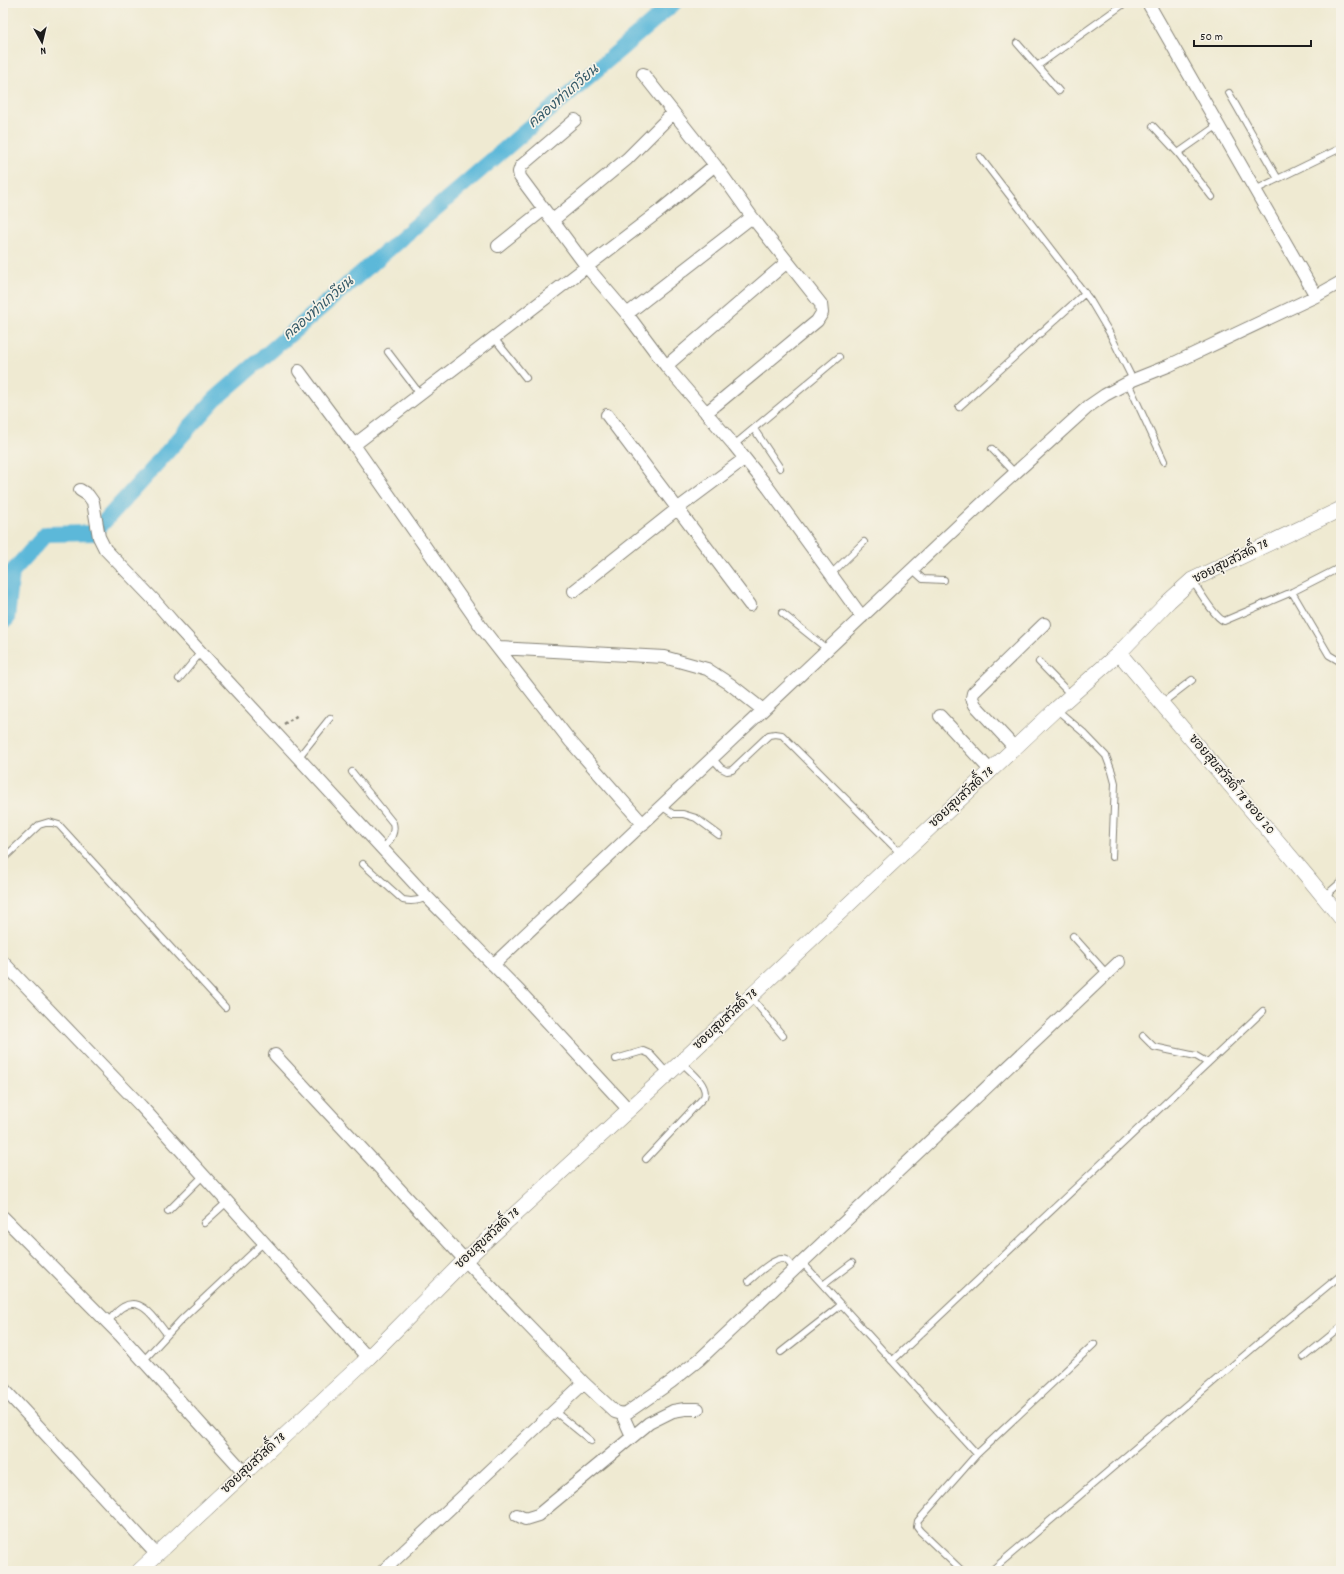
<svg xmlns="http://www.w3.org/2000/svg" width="1344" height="1574" font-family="Dekko,'Playpen Sans Thai',sans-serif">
  <rect width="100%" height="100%" fill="#f7f3e8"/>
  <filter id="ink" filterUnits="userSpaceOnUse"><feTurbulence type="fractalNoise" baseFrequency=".025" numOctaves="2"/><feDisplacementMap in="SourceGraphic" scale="8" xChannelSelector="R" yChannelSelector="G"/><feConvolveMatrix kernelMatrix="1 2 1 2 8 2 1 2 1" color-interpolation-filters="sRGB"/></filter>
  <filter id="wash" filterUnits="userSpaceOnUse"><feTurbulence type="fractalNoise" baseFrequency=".012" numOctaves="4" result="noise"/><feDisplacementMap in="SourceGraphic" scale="16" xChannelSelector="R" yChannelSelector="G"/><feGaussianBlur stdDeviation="0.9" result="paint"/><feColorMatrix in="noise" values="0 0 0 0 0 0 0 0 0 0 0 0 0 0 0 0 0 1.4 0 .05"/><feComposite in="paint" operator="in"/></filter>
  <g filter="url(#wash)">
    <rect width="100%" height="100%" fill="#efead2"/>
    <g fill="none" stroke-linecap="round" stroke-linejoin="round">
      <path stroke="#5bb8d9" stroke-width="16" d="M3 620 7 619 12 572 46 534 94 533 215 399 674 3"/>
    </g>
  </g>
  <g filter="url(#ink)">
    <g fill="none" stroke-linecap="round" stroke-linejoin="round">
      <defs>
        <path id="service" d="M1017 43 1059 91
          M1037 66 1125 3
          M1229 93 1278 179
          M1153 126 1178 153 1212 197
          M1178 153 1218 125
          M980 157 1090 300 1109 332 1133 380
          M1255 190 1341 148
          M494 338 526 378
          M388 352 420 394
          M1128 383 1164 461
          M959 407 1085 293
          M754 429 780 468
          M734 445 839 357
          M992 449 1015 473
          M912 569 923 579 944 580
          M831 574 864 542
          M1192 580C1198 589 1215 618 1224 621L1292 592 1341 567
          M1292 592 1329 655 1341 662
          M782 613 827 649
          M1039 662 1071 695
          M179 679 201 652
          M1162 703 1192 680
          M1056 709 1084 733 1106 756 1112 772 1115 783 1112 857
          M298 758 330 718
          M712 758 721 768 727 771 732 770 769 735 775 734 782 735 901 854
          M352 772 393 823C396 834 389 841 383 849
          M661 806 673 814H683L696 818 719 835
          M3 859 39 825 49 822 59 825 225 1007
          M363 864 403 900C412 902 419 901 427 897
          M1324 897 1341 882
          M1073 936 1107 974
          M751 997 783 1036
          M1143 1036 1154 1047 1196 1056 1208 1063
          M616 1059 643 1051 650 1054 668 1074
          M646 1159 704 1097C709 1085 690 1071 682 1063
          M168 1211 203 1176
          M204 1223 227 1202
          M802 1262 977 1454
          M749 1281C756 1275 777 1254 786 1260 789 1262 792 1267 794 1269
          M823 1285 852 1263
          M107 1322C112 1318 117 1310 123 1307 142 1295 157 1322 167 1334
          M781 1352 841 1305
          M1304 1357 1341 1327
          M143 1361 181 1320 263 1243
          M892 1361 1263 1011
          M554 1411 591 1441
          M962 1571 920 1531 917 1527 918 1521 977 1454 1094 1344
          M991 1571 1273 1331 1341 1275"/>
        <path id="minor" d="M1148 3 1316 296
          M643 74 715 165 752 217 821 304 822 313 817 321 706 413
          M575 120 521 166 519 172 520 177 587 267 627 314 666 366 734 445 767 486 862 617
          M553 220 627 159 673 113
          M498 246 543 210
          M627 314 752 217
          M666 366 787 262
          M299 371 354 445 482 628 571 742 643 824
          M607 415 750 605
          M354 445 662 209 715 165
          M80 490 88 495 93 502 99 537 105 549 154 600 173 622 427 897 520 992 629 1110
          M574 591 677 509 744 459
          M499 648 664 657 707 669 730 684 763 710
          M940 716 991 771
          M1015 748 975 705 972 698 973 693 1044 624
          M3 962 141 1106 368 1358
          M493 965 993 493 1089 406 1105 395 1133 380 1168 366 1316 296 1341 282
          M275 1055 465 1260 584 1383 615 1412 622 1414 628 1412 671 1382 700 1359 1119 962
          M3 1217 120 1335 245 1473
          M3 1388 157 1555
          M622 1414 632 1436
          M517 1515 525 1519 538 1515 649 1423 673 1411 685 1409H698
          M383 1571 584 1383"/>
        <path id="tertiary" d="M1119 653 1306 875 1341 918
          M139 1571 368 1358 465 1260 681 1062 1056 709 1119 653 1169 601 1192 580 1341 509"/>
      </defs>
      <use href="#service" stroke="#868377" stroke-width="8"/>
      <use href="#minor" stroke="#868377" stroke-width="14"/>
      <use href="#tertiary" stroke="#868377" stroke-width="16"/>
      <path stroke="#868377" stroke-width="2.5" stroke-dasharray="3 3" stroke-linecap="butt" d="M284 724 298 715"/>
      <use href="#service" stroke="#fff" stroke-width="6"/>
      <use href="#minor" stroke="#fff" stroke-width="12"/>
      <use href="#tertiary" stroke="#fff" stroke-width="15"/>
    </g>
  </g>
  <g text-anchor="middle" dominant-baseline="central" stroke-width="3.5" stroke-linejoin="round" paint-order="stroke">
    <g font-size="13" fill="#1c1c1c" stroke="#f7f3e8">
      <text transform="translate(1231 562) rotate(-27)">ซอยสุขสวัสดิ์ 78</text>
      <text transform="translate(1231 785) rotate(50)">ซอยสุขสวัสดิ์ 78 ซอย 20</text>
      <text transform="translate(962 798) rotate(-43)">ซอยสุขสวัสดิ์ 78</text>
      <text transform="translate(726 1020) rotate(-43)">ซอยสุขสวัสดิ์ 78</text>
      <text transform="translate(488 1239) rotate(-43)">ซอยสุขสวัสดิ์ 78</text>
      <text transform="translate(254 1464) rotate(-43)">ซอยสุขสวัสดิ์ 78</text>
    </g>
    <g font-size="14" font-style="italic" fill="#355a68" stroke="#f7f3e8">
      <text transform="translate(564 97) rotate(-41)">คลองท่าเกวียน</text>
      <text transform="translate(319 309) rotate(-41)">คลองท่าเกวียน</text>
    </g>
  </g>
  <rect width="1344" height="1574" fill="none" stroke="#f7f3e8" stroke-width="16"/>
  <g transform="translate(42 42) rotate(172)" stroke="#f7f3e8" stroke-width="3" paint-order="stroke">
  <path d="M0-3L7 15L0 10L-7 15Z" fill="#1c1c1c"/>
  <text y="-6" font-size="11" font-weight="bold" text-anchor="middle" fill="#1c1c1c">N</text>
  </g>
  <path d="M1194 40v6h117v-6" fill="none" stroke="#1c1c1c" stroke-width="2"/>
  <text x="1200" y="40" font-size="12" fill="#1c1c1c" stroke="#f7f3e8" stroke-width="3" paint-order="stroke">50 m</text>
</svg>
